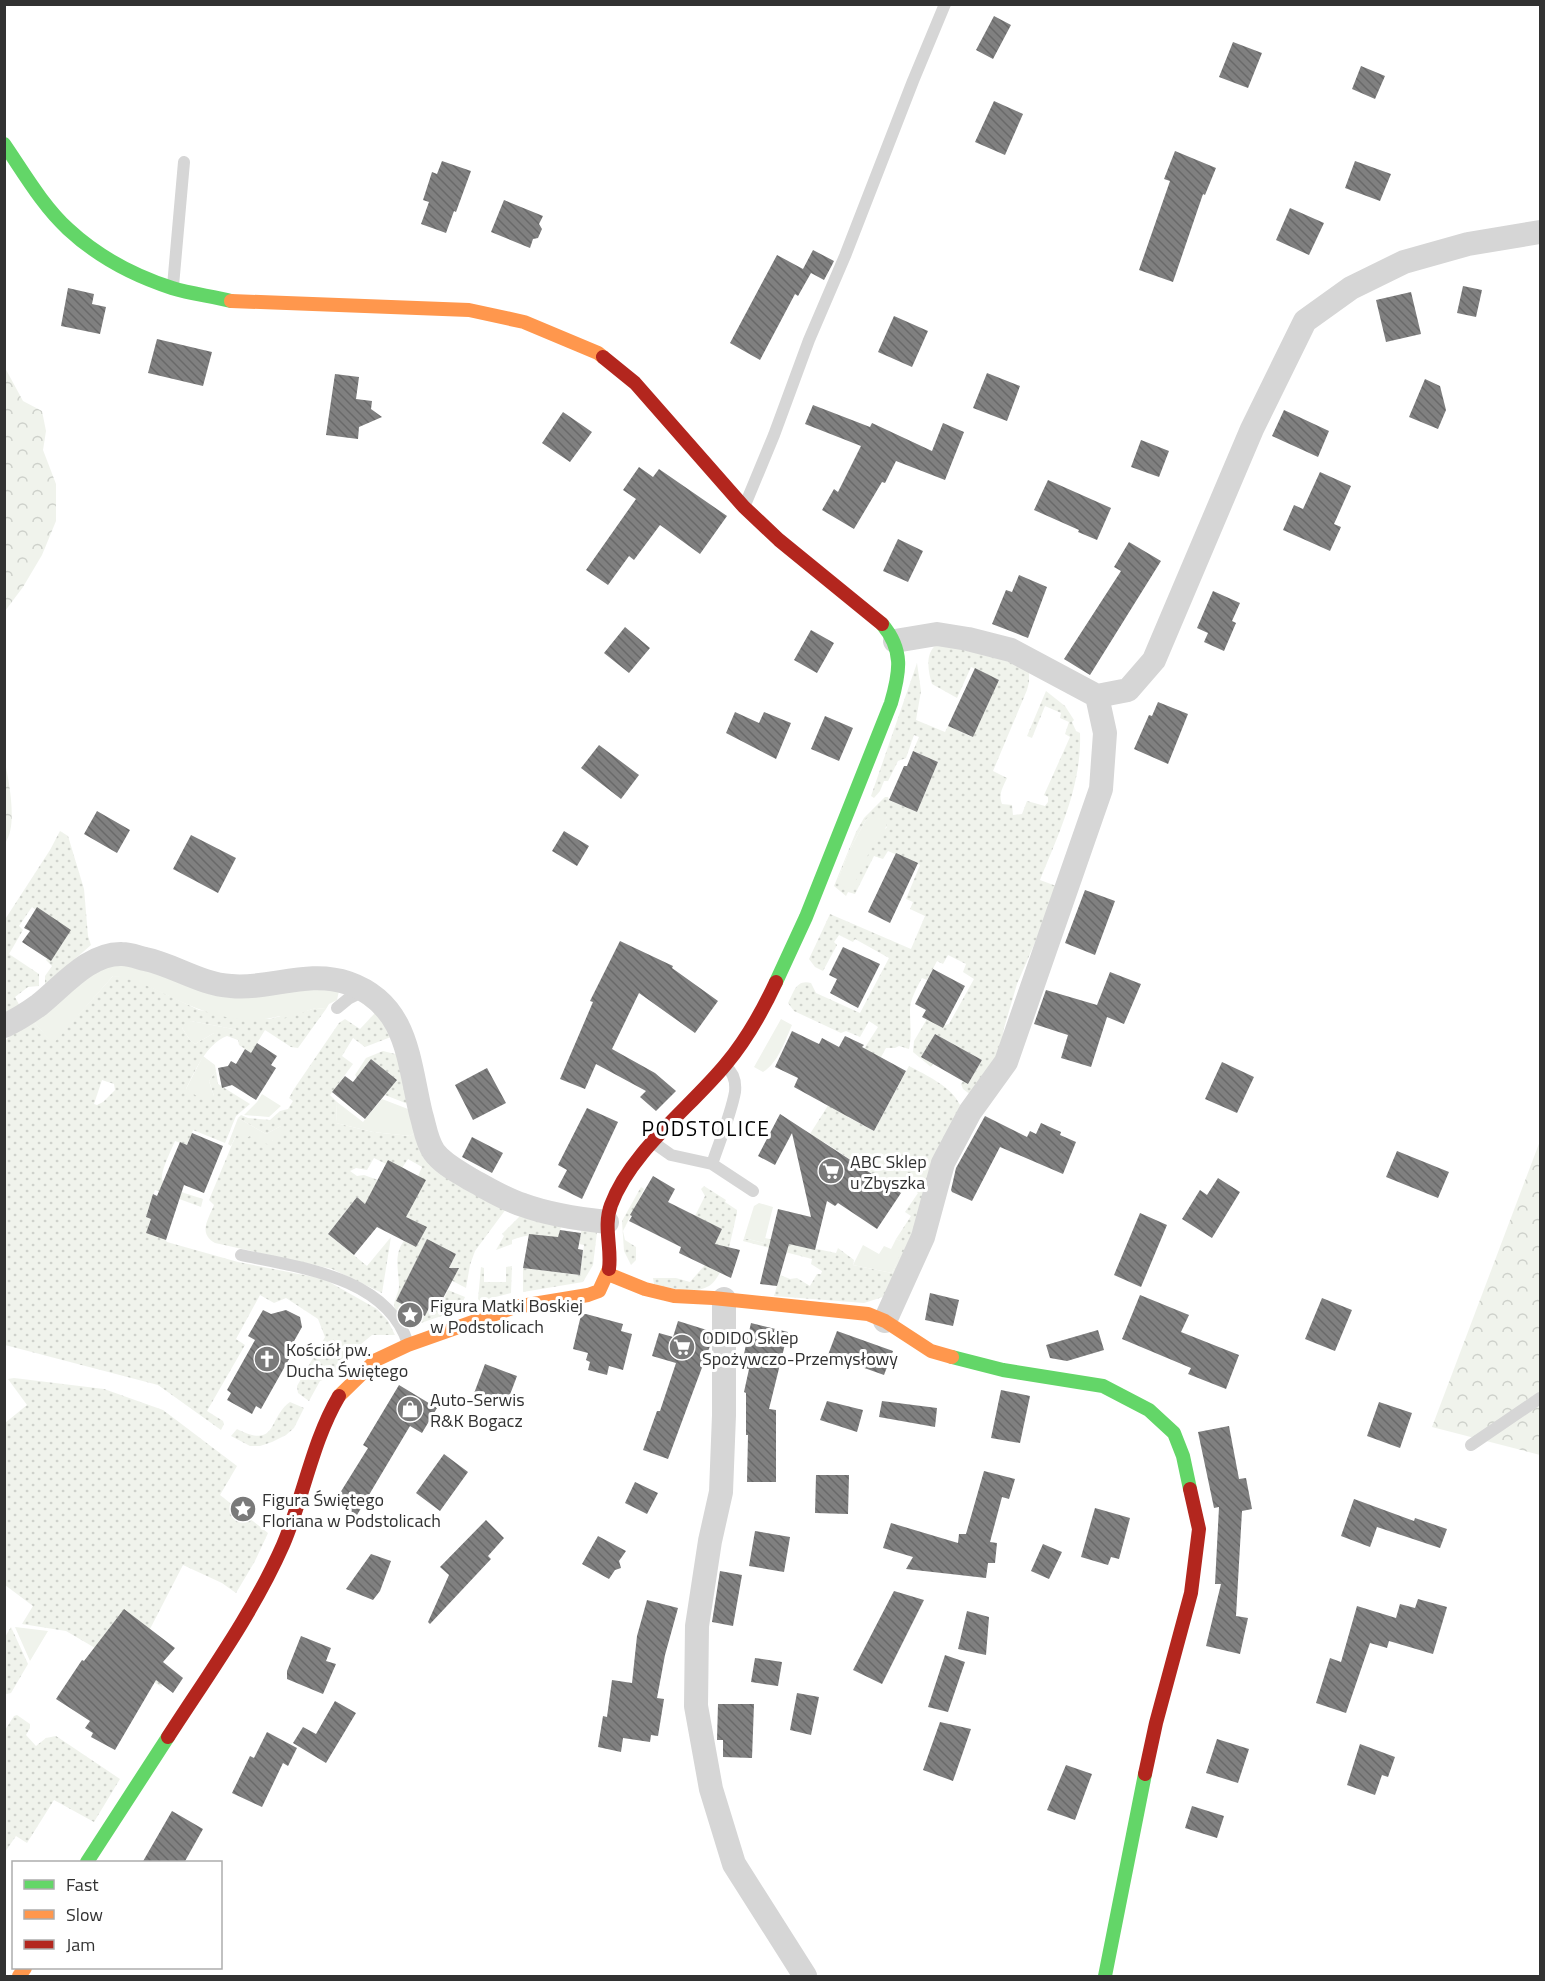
<svg xmlns="http://www.w3.org/2000/svg" width="1545" height="1981" font-family="'Titillium Web',sans-serif">
  <defs>
    <pattern id="grass-dots" width="8" height="8" patternUnits="userSpaceOnUse" patternTransform="scale(1.5)"><rect width="8" height="8" fill="#f0f3ec"/><path d="M2 2h.1M6 6h.1" fill="none" stroke="#ced1cb" stroke-width="1.8" stroke-linecap="round"/></pattern>
    <pattern id="forest-crowns" width="20" height="18" patternUnits="userSpaceOnUse" patternTransform="scale(1.5)"><rect width="20" height="18" fill="#f0f3ec"/><path d="M2 6a3 3 0 1 1 6 0M12 15a3 3 0 1 1 6 0" fill="none" stroke="#ced1cb"/></pattern>
    <pattern id="building-back-hatch" width="6" height="6" patternUnits="userSpaceOnUse" patternTransform="scale(1.5)"><rect width="6" height="6" fill="#808080"/><path d="M-1 5l2 2M0 0l6 6M5-1l2 2" fill="none" stroke="#696969"/></pattern>
  </defs>
  <rect width="100%" height="100%" fill="#fff"/>
  <path fill="url(#grass-dots)" fill-rule="evenodd" d="M968 643 1029 671V682L1027 690 993 771 1007 778C1003 787 998 794 1002 804L1012 805 1013 815 1022 814 1027 801 1045 806 1048 802V797L1044 795 1070 737 1065 734 1069 722 1060 718 1061 713 1045 706 1032 738 1027 736 1046 691 1065 706 1074 720 1072 722 1076 731 1080 733C1082 785 1059 833 1040 880L1059 887 1017 984 1004 1028 1000 1052 971 1095 963 1089 961 1084 963 1081 968 1084 982 1060 935 1034 924 1053 935 1060 931 1067 913 1052 914 1041 927 1019H933L945 1025 949 1024 974 979 963 972 966 964 948 955 943 964 937 961 927 980 922 978C917 987 910 1000 910 1010 910 1024 912 1036 909 1049L899 1046 895 1048H886L848 1117 874 1131 909 1066C926 1075 952 1087 960 1105L924 1214 886 1296 864 1303 774 1296 780 1275 790 1279 797 1278 810 1286 817 1274H821L822 1271 811 1264 812 1259 743 1241 744 1238 764 1243 765 1238 836 1253 838 1248 854 1260 853 1265 892 1273 904 1243 896 1239 911 1216 905 1212 918 1193 907 1185 901 1193 824 1142 814 1157 801 1148 878 1027 869 1021 860 1037 846 1031 841 1033 794 1011 788 1003C794 992 796 979 811 983L816 993 860 1013 889 958 855 939 853 942 839 935 834 942 837 945 823 971 815 967 809 959 830 914 911 949 925 916 910 909 913 902 906 899 920 865 888 851 883 859 874 856 855 894 848 892 846 896 834 886 856 832 864 818 885 797H888L889 800 917 812 938 762 913 751 919 737 914 735 906 758 898 761 888 781H884L880 791 874 798 871 796 917 663 921 691 916 720 945 732 948 726 972 737 999 680 971 667 957 698 932 684C928 671 925 654 936 645ZM867 818 887 827 838 879 850 849Z
    M60 831 68 836 84 889 88 936 91 945 45 985V976L52 966 46 960 66 928 32 907 19 926 23 930 9 954 39 974V986L28 987 15 997 22 1010 5 1017 4 921 50 850Z
    M113 976 130 977 199 1010 269 1019 281 1016V1018L316 1008 326 1009 298 1048 291 1047 265 1030 251 1053 239 1045 238 1040 227 1036C205 1045 196 1070 186 1089L214 1096 209 1081 216 1071 218 1084 250 1104 236 1116 225 1143 193 1130 187 1145 175 1141C154 1189 155 1183 203 1199L201 1207 155 1190 146 1217 151 1219 167 1242 238 1262 324 1279 377 1309 388 1321 395 1335H372L338 1363C338 1374 329 1378 320 1381L309 1401 298 1393 297 1386 325 1337 318 1319 286 1298 274 1303 260 1295 236 1339 245 1345 207 1411 223 1421 224 1424 221 1430 158 1385 5 1345 4 1042 16 1030 31 1019 53 1043ZM191 1021 233 1029H236L232 1033H214L195 1044 190 1040 182 1028ZM102 1080 114 1084 115 1090 103 1102 97 1105 94 1104Z
    M367 1001 396 1035 365 1047 353 1038 342 1056 353 1064 330 1095 337 1102 336 1123 373 1132 410 1136 416 1132H418L506 1209 475 1251 470 1265 466 1288 445 1277 456 1254 427 1240 396 1301 425 1316 434 1298 442 1302 448 1290 465 1297 459 1310 412 1326C406 1323 398 1317 395 1310 392 1303 398 1295 399 1287 399 1271 393 1255 404 1241L416 1247 426 1227 404 1228 407 1211 410 1209 425 1180 418 1176 422 1167 408 1159 402 1168 386 1164 374 1158 367 1170 356 1168 350 1171 357 1176 364 1175 378 1180 369 1207 357 1197 328 1234 367 1266 391 1237 382 1293 332 1269 215 1243C198 1233 208 1220 214 1205L209 1200 236 1135 250 1136 272 1141 281 1126 266 1134 238 1118 241 1115 248 1118 270 1120 280 1111 288 1109 293 1101 289 1098 294 1089 339 1023 345 1019 360 1029 375 1013 362 1003Z
    M383 1051 403 1056 408 1104 385 1095 397 1080 371 1059 357 1077 355 1075 366 1058Z
    M704 1186 726 1200 725 1202 737 1210V1213C732 1232 726 1275 709 1286 694 1295 669 1288 654 1284L653 1278H676L690 1282 705 1265 722 1229 695 1216 705 1196 701 1189Z
    M641 1187 644 1189 623 1231 625 1240 636 1247V1260L631 1265 624 1251 622 1221Z
    M520 1216 597 1232 593 1265 583 1282 523 1292V1268L580 1275 584 1245 579 1244 581 1231 561 1227 558 1240C542 1233 528 1234 512 1240V1244L496 1250 504 1236 502 1234Z
    M512 1266 511 1293 480 1301 478 1299 481 1267 484 1268V1282H506V1267Z
    M14 1378 104 1389 163 1410 237 1466 220 1495 268 1533 255 1561 236 1593 222 1583 183 1565 150 1629 162 1687 66 1631 22 1624 33 1606 5 1585V1423L27 1405 8 1379Z
    M290 1402 304 1408 294 1428 286 1435 272 1442 260 1446H250L231 1436 237 1429C278 1450 268 1417 290 1402Z
    M11 1627 28 1664 11 1693 7 1694 4 1693 5 1637Z
    M17 1715 30 1724V1728L26 1735 36 1746 46 1738 56 1736 120 1779 94 1822 54 1800 27 1843 16 1836 5 1852V1730L14 1716Z"/>
  <path fill="url(#forest-crowns)" d="M4 366 23 401 42 411 46 431 43 450 56 484V521L42 555 23 587 5 611Z
    M5 762C9 783 18 826 5 843Z
    M1540 1141V1455L1432 1427Z"/>
  <path fill="#f0f3ec" d="M871 816C893 817 887 826 880 840H875L851 891 838 883V879L850 849 867 818Z
    M109 962 285 988 339 991 337 1000 329 1004 326 1009 316 1008 281 1019 280 1016C239 1027 201 1012 165 994 147 986 132 978 113 976L53 1044 33 1021Z
    M781 1019 792 1025C785 1041 778 1063 763 1072L754 1067Z
    M191 1021 233 1029 237 1030 232 1033H214L195 1044 190 1040 182 1028 186 1022Z
    M203 1056 215 1065 216 1071 209 1081 214 1096 209 1104 186 1089Z
    M262 1094 281 1106 269 1117 244 1115 257 1102Z
    M382 1099 408 1109 416 1132 410 1136 373 1132 336 1123 337 1102 363 1122Z
    M238 1118 266 1134 281 1126 285 1129 282 1139 273 1140 269 1145 250 1136 245 1139 236 1135 231 1146 228 1144Z
    M759 1203 773 1207 764 1243 744 1238 754 1206Z
    M896 1239 905 1243 892 1273 853 1265 863 1245 879 1254 884 1246 891 1249Z
    M15 1627 48 1631 30 1661Z"/>
  <path fill="url(#building-back-hatch)" d="M994 16 1011 25 993 59 976 50Z
    M1233 42 1262 53 1248 88 1219 77Z
    M1361 66 1385 76 1375 99 1352 89Z
    M994 101 1023 114 1005 155 975 142Z
    M1175 151 1216 168 1205 195 1203 194 1173 282 1139 270 1170 181 1164 179Z
    M442 161 471 171 456 212 454 211 446 233 421 224 429 202 423 200 432 172 437 174Z
    M1355 161 1391 174 1380 201 1345 188Z
    M504 200 543 216 539 224 542 229 538 238 533 239 530 248 491 232Z
    M1290 208 1324 223 1309 255 1276 240Z
    M813 250 834 261 831 267 824 280 811 273 798 296 795 294 760 360 730 343 777 255 803 269Z
    M1463 286 1482 290 1476 317 1457 313Z
    M68 288 94 294 92 304 106 307 100 334 61 326Z
    M1411 292 1421 334 1386 342 1376 300Z
    M894 316 928 331 912 367 878 352Z
    M157 339 212 352 203 386 148 373Z
    M987 373 1020 386 1007 421 973 408Z
    M335 374 359 377 356 399 372 401 371 409 382 417 359 427 358 439 326 435Z
    M1425 379 1440 386 1446 410 1438 429 1409 417Z
    M813 405 870 427 872 423 932 451 943 423 964 432 945 480 896 461 885 483 882 482 854 529 822 510 834 489 838 492 861 446 805 424Z
    M1284 410 1329 431 1318 457 1272 436Z
    M563 412 592 432 570 462 542 443Z
    M1141 440 1169 451 1159 477 1131 467Z
    M639 467 653 477 659 469 727 516 700 554 660 525 634 560 629 556 608 585 586 570 636 499 623 490Z
    M1320 472 1351 486 1334 524 1341 527 1330 551 1283 530 1294 505 1303 509Z
    M1048 480 1111 508 1097 540 1078 532 1079 530 1034 510Z
    M898 539 923 551 908 582 883 571Z
    M1129 542 1161 561 1090 675 1064 659 1121 571 1114 567Z
    M1019 575 1047 587 1028 638 992 624 1006 590 1012 592Z
    M1213 591 1240 603 1232 621 1236 623 1224 651 1204 642 1208 633 1197 628Z
    M625 627 650 648 629 673 604 653Z
    M811 630 834 643 817 673 794 660Z
    M975 668 999 680 973 737 948 726Z
    M1158 702 1188 714 1168 764 1134 749 1149 715 1152 716Z
    M735 712 759 723 764 712 791 723 776 759 726 733Z
    M825 716 853 728 839 761 811 749Z
    M599 745 639 775 621 799 581 768Z
    M913 751 938 762 917 812 889 800 904 766H907Z
    M97 811 130 830 117 853 84 834Z
    M564 831 589 846 577 866 552 851Z
    M191 835 236 858 218 893 173 869Z
    M896 853 918 863 890 923 868 912Z
    M1085 890 1115 901 1095 955 1065 943Z
    M37 907 71 930 51 961 22 942 30 931 24 928Z
    M620 941 673 966 672 968 718 1001 695 1033 639 993 612 1049 655 1073 676 1091 656 1111 640 1097 646 1091 596 1064 585 1089 560 1079 593 1002 590 1001Z
    M843 947 880 964 858 1008 830 993 837 979 829 975Z
    M933 969 965 986 943 1028 922 1017 926 1010 915 1004Z
    M1110 972 1141 984 1124 1024 1107 1017 1091 1067 1061 1058 1068 1035 1034 1024 1046 990 1097 1005Z
    M792 1031 819 1044 822 1038 839 1047 845 1036 864 1045 862 1047 906 1071 874 1131 794 1087 798 1078 775 1067Z
    M935 1034 982 1060 968 1084 921 1057Z
    M257 1043 277 1056 271 1065 276 1068 256 1100 232 1085 222 1088 218 1068 228 1066 231 1061 236 1064 245 1049 251 1053Z
    M371 1059 397 1080 365 1119 332 1092 345 1076 353 1082Z
    M1222 1062 1254 1077 1237 1113 1205 1099Z
    M487 1068 506 1103 473 1120 455 1085Z
    M587 1108 618 1122 582 1199 558 1187 567 1170 558 1165Z
    M780 1114 901 1193 877 1229 838 1203 835 1206 827 1201 815 1250 789 1244 777 1286 760 1284 778 1209 811 1217 792 1133 775 1165 758 1156Z
    M985 1116 1027 1137 1030 1131 1036 1134 1041 1123 1061 1132 1060 1135 1076 1142 1063 1174 1000 1147 972 1201 952 1192 951 1190 956 1168Z
    M192 1133 223 1146 204 1193 184 1185 166 1240 146 1233 151 1219 146 1217 153 1194 157 1196 180 1142 187 1145Z
    M472 1137 503 1153 492 1173 462 1157Z
    M1397 1151 1449 1172 1438 1198 1386 1177Z
    M388 1160 426 1180 406 1217 427 1227 416 1247 377 1227 354 1255 328 1234 357 1197 365 1204Z
    M653 1176 675 1189 668 1202 722 1229 715 1244 740 1250 731 1278 679 1253 681 1247 629 1221 632 1216 630 1215Z
    M1218 1178 1240 1192 1212 1238 1182 1219 1200 1190 1207 1195Z
    M1140 1213 1167 1225 1141 1287 1114 1275Z
    M560 1230 581 1233 578 1249 583 1250 580 1275 523 1268 529 1234 558 1237Z
    M427 1239 456 1254 449 1268H459L441 1302 434 1298 425 1316 396 1301Z
    M930 1293 959 1300 953 1326 925 1320Z
    M1140 1295 1189 1315 1181 1332 1239 1355 1226 1389 1188 1374 1191 1368 1122 1339Z
    M1322 1298 1352 1310 1335 1351 1305 1339Z
    M263 1310 271 1314 286 1310 300 1317 302 1327 289 1350 293 1352 261 1409 256 1406 252 1414 227 1400 231 1393 227 1390 255 1340 248 1336Z
    M586 1314 623 1324 621 1331 632 1334 623 1370 609 1366 607 1375 588 1370 590 1362 586 1360 588 1353 573 1349 581 1315Z
    M678 1321 710 1331V1346L668 1459 643 1450 657 1411H660L676 1363 652 1356 659 1333 673 1337Z
    M751 1323 788 1332 769 1409 776 1410V1482H747L748 1435H746V1393L744 1392 749 1369 741 1367Z
    M1098 1330 1104 1350 1067 1361 1050 1358 1046 1345Z
    M837 1331 893 1351 884 1375 828 1355Z
    M485 1364 517 1376 505 1408 473 1396Z
    M399 1385 437 1408 422 1433 410 1426 357 1515 335 1501 368 1448 363 1445Z
    M1001 1390 1030 1396 1020 1443 991 1438Z
    M827 1401 863 1410 857 1432 820 1420Z
    M882 1401 937 1408 935 1427 879 1417Z
    M1379 1402 1412 1413 1400 1448 1367 1436Z
    M1229 1426 1239 1479 1246 1478 1252 1509 1242 1511 1236 1616 1248 1618 1240 1654 1206 1646 1221 1584H1215L1219 1507 1214 1508 1198 1432Z
    M444 1454 468 1472 440 1511 416 1493Z
    M984 1471 1015 1479 1009 1499 1002 1497 990 1542 997 1543 995 1563H988L986 1578 906 1569 913 1557 883 1548 891 1523 958 1543 959 1534H966Z
    M816 1475H849L848 1514 815 1513Z
    M635 1482 658 1493 647 1514 625 1503Z
    M1354 1499 1414 1521 1415 1518 1447 1529 1440 1548 1377 1527 1370 1547 1341 1536Z
    M1095 1508 1130 1518 1119 1559 1111 1557 1108 1565 1081 1557Z
    M486 1520 504 1538 488 1556 491 1559 430 1624 428 1622 449 1575 440 1567Z
    M755 1531 790 1537 784 1572 749 1566Z
    M598 1536 626 1551 619 1561 621 1568 615 1570 609 1579 582 1564Z
    M1043 1544 1062 1552 1049 1579 1031 1571Z
    M371 1554 391 1561 380 1591 373 1600 346 1589Z
    M720 1571 742 1575 733 1626 712 1622Z
    M894 1591 924 1600 882 1684 853 1670Z
    M1418 1599 1447 1607 1433 1654 1389 1641 1387 1648 1370 1643 1346 1713 1316 1703 1330 1658 1341 1662 1357 1606 1396 1618 1400 1604 1415 1608Z
    M647 1600 678 1608 665 1655 657 1698 664 1699 658 1736 651 1735 650 1742 623 1738 621 1752 598 1747 603 1716 607 1717 612 1680 632 1683 637 1636Z
    M124 1609 175 1648 163 1662 183 1678 173 1693 156 1680 115 1750 91 1737 93 1733 85 1728 90 1721 56 1699 82 1660 84 1661Z
    M967 1611 989 1617 986 1655 958 1649Z
    M301 1636 331 1648 326 1661 336 1664 323 1694 287 1679V1671Z
    M945 1655 965 1662 948 1712 928 1707Z
    M755 1658 782 1662 778 1686 751 1682Z
    M797 1693 819 1697 811 1735 790 1730Z
    M335 1701 356 1713 326 1763 293 1743 303 1727 316 1734Z
    M718 1704H754L752 1758 723 1757V1740H717Z
    M940 1722 971 1729 953 1781 923 1770Z
    M267 1732 297 1748 288 1766 283 1763 262 1807 232 1793 250 1756 254 1758Z
    M1217 1739 1249 1749 1238 1783 1206 1773Z
    M1360 1744 1395 1757 1388 1777 1382 1775 1375 1795 1347 1785Z
    M1066 1765 1092 1774 1075 1820 1047 1810Z
    M1192 1806 1224 1816 1217 1838 1185 1828Z
    M172 1811 203 1829 184 1863H142Z"/>
  <g fill="none" stroke-linecap="round" stroke-linejoin="round">
    <path stroke="#d6d6d6" stroke-width="12" d="M173 286 184 162
      M745 505 774 435 809 340 845 256 913 81 945 4
      M337 1008 348 999 364 991
      M654 1143 671 1155 712 1164 753 1191
      M712 1164C719 1143 731 1114 735 1092 736 1082 734 1073 726 1067
      M241 1255C298 1267 388 1277 408 1344
      M1471 1445 1540 1398"/>
    <path stroke="#d6d6d6" stroke-width="24" d="M895 641 937 634 968 639 1011 650 1097 696 1128 690 1154 660 1252 429 1305 321 1351 288 1404 262 1468 244 1540 232
      M4 1026C17 1020 28 1013 39 1005 63 986 89 953 122 954 130 954 137 957 145 959 174 965 200 984 231 986 269 990 308 969 348 983 408 1004 408 1060 421 1114 425 1127 426 1140 434 1152 443 1164 457 1171 470 1179 487 1188 504 1199 523 1205 550 1215 579 1219 607 1222
      M724 1299V1415L721 1492 710 1541 697 1626 696 1706 711 1789 734 1864 805 1976
      M885 1321 923 1237 943 1163 970 1112 1006 1062 1101 789 1105 733 1097 696"/>
    <path stroke="#63d668" stroke-width="14" d="M4 144C24 173 42 205 68 229 97 256 135 276 172 288 191 294 212 296 231 301
      M776 982 806 917 891 703C900 672 904 650 882 624
      M952 1357 1003 1370 1103 1386 1149 1410 1174 1433 1183 1456 1190 1489
      M87 1862 168 1737
      M1105 1976 1145 1774"/>
    <path stroke="#ff974d" stroke-width="14" d="M231 301 469 310 524 322 598 353 603 357
      M608 1274 645 1289 674 1296 713 1298 868 1314 885 1321 931 1351 952 1357
      M339 1396 376 1360 408 1345 515 1307 588 1295 599 1291 609 1269
      M19 1976 25 1968"/>
    <path stroke="#b3261e" stroke-width="14" d="M603 357 635 383 744 507 779 540 882 624
      M609 1269C612 1248 603 1226 611 1205 631 1151 690 1108 726 1064 747 1039 762 1012 776 982
      M168 1737C208 1675 253 1613 283 1545 304 1496 312 1442 339 1396
      M1145 1774 1156 1723 1191 1593 1199 1529 1190 1489"/>
  </g>
  <defs>
    <symbol id="supermarket-disc" viewBox="-11 -11 22 22"><circle r="9.5" fill="#7a7a7a" stroke="#fff"/><path d="M-6-5.5h2.5l.6 2H6L4.5 2H-2.5L-4.4-4H-6ZM-1.5 3.2a1.3 1.3 0 1 0 .1 0ZM3 3.2a1.3 1.3 0 1 0 .1 0Z" fill="#fff"/></symbol>
    <symbol id="sight-disc" viewBox="-11 -11 22 22"><circle r="9.5" fill="#7a7a7a" stroke="#fff"/><path d="M0-6L1.8-2.2L6-1.7L2.9 1.2L3.7 5.4L0 3.3L-3.7 5.4L-2.9 1.2L-6-1.7L-1.8-2.2Z" fill="#fff"/></symbol>
    <symbol id="church-disc" viewBox="-11 -11 22 22"><circle r="9.5" fill="#7a7a7a" stroke="#fff"/><path d="M-1.2-6h2.4v3.5h3.3v2.4h-3.3V6h-2.4V-.1h-3.3v-2.4h3.3Z" fill="#fff"/></symbol>
    <symbol id="shop-disc" viewBox="-11 -11 22 22"><circle r="9.5" fill="#7a7a7a" stroke="#fff"/><path d="M-5-2.5h2.3a2.7 3.5 0 0 1 5.4 0H5L5.5 6h-11ZM-1.5-2.5h3a1.5 2.3 0 0 0-3 0Z" fill="#fff"/></symbol>
  </defs>
  <g fill-rule="evenodd">
    <use href="#supermarket-disc" x="816" y="1156" width="30" height="30"/>
    <use href="#sight-disc" x="395" y="1300" width="30" height="30"/>
    <use href="#supermarket-disc" x="667" y="1332" width="30" height="30"/>
    <use href="#church-disc" x="252" y="1344" width="30" height="30"/>
    <use href="#shop-disc" x="395" y="1394" width="30" height="30"/>
    <use href="#sight-disc" x="228" y="1494" width="30" height="30"/>
  </g>
  <g text-anchor="middle" dominant-baseline="central" stroke-width="6" stroke-linejoin="round" paint-order="stroke">
    <g font-size="18" fill="#323232" stroke="#fff" text-anchor="start">
      <text x="850" y="1161">ABC Sklep<tspan x="850" dy="21">u Zbyszka</tspan></text>
      <text x="430" y="1305">Figura Matki Boskiej<tspan x="430" dy="21">w Podstolicach</tspan></text>
      <text x="702" y="1337">ODIDO Sklep<tspan x="702" dy="21">Spożywczo-Przemysłowy</tspan></text>
      <text x="286" y="1349">Kościół pw.<tspan x="286" dy="21">Ducha Świętego</tspan></text>
      <text x="430" y="1399">Auto-Serwis<tspan x="430" dy="21">R&amp;K Bogacz</tspan></text>
      <text x="262" y="1499">Figura Świętego<tspan x="262" dy="21">Floriana w Podstolicach</tspan></text>
    </g>
    <g font-size="21" letter-spacing="1.5" fill="#000" stroke="#fff">
      <text x="706" y="1128">PODSTOLICE</text>
    </g>
  </g>
  <rect width="1545" height="1981" fill="none" stroke="#323232" stroke-width="12"/>
  <rect x="12" y="1861" width="210" height="108" fill="#ffffff" stroke="#adadad" stroke-width="1.5"/>
  <rect x="24" y="1880" width="30" height="9" fill="#63d668" stroke="#adadad" stroke-width="1.5"/>
  <text x="66" y="1891" font-size="18" fill="#323232">Fast</text>
  <rect x="24" y="1910" width="30" height="9" fill="#ff974d" stroke="#adadad" stroke-width="1.5"/>
  <text x="66" y="1921" font-size="18" fill="#323232">Slow</text>
  <rect x="24" y="1940" width="30" height="9" fill="#b3261e" stroke="#adadad" stroke-width="1.5"/>
  <text x="66" y="1951" font-size="18" fill="#323232">Jam</text>
</svg>
